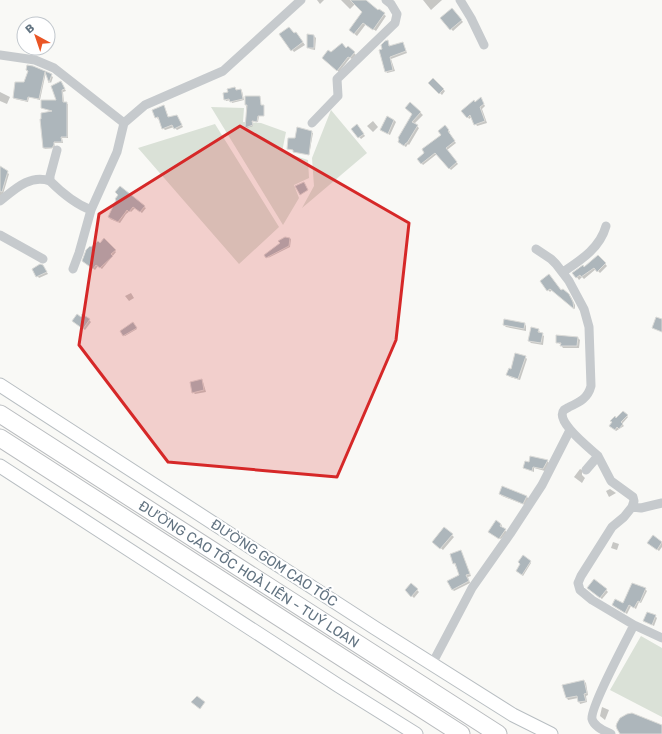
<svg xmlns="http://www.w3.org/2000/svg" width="662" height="734" font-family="Rubik,sans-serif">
  <rect width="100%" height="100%" fill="#f9f9f6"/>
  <path fill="#dae1d7" d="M211 107 244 108 243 122 261 123 286 132 282 152 308 160 309 178 294 185 299 198 283 225Z
    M331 110 367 153 302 208 314 186 312 158Z
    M215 124 279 227 239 264 138 148Z
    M641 636 662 648V717L610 690Z"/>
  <path fill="#0003" d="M317 0H324L320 4Z
    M341 0H362L386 16 376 31 366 24 357 36 352 32 363 12 355 4 350 9Z
    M423 0H442L431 10Z
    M452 9 463 22 453 31 441 18Z
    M294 34 298 35 305 45 294 52 281 35Z
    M314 36 316 38 315 50 310 49 308 47Z
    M388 41 390 47 403 43 407 53 391 59 395 71 387 73 386 71 383 50Z
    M348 47 356 55 352 59 350 58 339 72 325 60 331 54 346 49Z
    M33 67 46 72 40 100 29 97 28 102 15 99 14 98 25 83Z
    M46 73 53 77 51 83 50 82Z
    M433 79 445 91 442 95 430 83Z
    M62 84 66 91 63 92 64 103 68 104V138H62L63 143H54L55 147 53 148 45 149 44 148 54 112 42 108 58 101Z
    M235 88 237 91 241 90 242 91 244 100 232 103 231 100 226 101 225 99 229 93Z
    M0 92 10 97 7 104 0 101Z
    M481 99 485 106 482 109 487 123 477 126 472 117 469 119 468 117 475 103Z
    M410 103 423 115 414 124 419 128 409 145 408 144 406 147 401 144 413 114Z
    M246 105 260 110 264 106V116H259L258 122 252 121 253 126 247 128Z
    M164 106 169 118 177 116 183 127 177 130 174 127 165 130 163 128 160 118 158 119 156 117Z
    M394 120 396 122 390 135 381 130Z
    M373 121 378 127 373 132 367 126Z
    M445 126 450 132 448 133 456 143 447 150 458 164 451 170 437 154 423 165 418 159 443 135Z
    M359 127 365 136 361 139 353 129Z
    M311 132 313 133 309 155 295 152 294 150 288 149 296 139Z
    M0 167 9 174 3 194 0 196Z
    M120 195 146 208 142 213 135 208 131 212 130 211 126 214 120 223 110 219 109 217Z
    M285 238 291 239 290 247 268 258Z
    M104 240 116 252 102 269 98 266 95 270 85 262 92 248 100 244Z
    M598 256 607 266 600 273 596 269 584 279 582 277 579 280 574 273 585 268Z
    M43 266 48 274 39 278 33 269Z
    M541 281 561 292 563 290 571 297 575 305V309L552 290 550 292Z
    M131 293 134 298 129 301 125 296Z
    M89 320 91 322 85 330 73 321Z
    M133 323 137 329 125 336 121 331Z
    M525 324 526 326V331L506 327 504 325Z
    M539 330 540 333 544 336 543 345 531 343 529 341Z
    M578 338 580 340 579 348H563L561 345 557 342Z
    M525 357 527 359 520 380 510 377 508 375Z
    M201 380 203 382 206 392 195 394 193 392Z
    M623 412 628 417 622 424 624 426 616 431 611 426Z
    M547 461 549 463 545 471 534 468V472L524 468 530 463Z
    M580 469 582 470V475L585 478 582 483 574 477Z
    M503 488 527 497 529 499 525 505 502 496 500 494Z
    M610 489 616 493 609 497 606 491Z
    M501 524 502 526 501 528 507 532 501 539 491 533Z
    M444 528 454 537 443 550 435 543Z
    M653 537 662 543V547L659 551 651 545Z
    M613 542 619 544 617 550 611 548Z
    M461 551 471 576 468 577 470 583 454 591 453 590 460 575 454 563Z
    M524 556 531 563 523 576 517 571Z
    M411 584 419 592 414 598 406 590Z
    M645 589 647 591 641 603 639 602 636 609 631 606 627 614 615 606 624 605Z
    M590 590H606L608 592 602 599Z
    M655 616 657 618 654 626 644 621Z
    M584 681 586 683 588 695 586 696 587 702 580 704 578 698 568 700 567 698Z
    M602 707 609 710 605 720 600 716Z"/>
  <path fill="#adb6bb" stroke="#dbdbd8" d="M350 0H366L378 10 379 9 385 13 373 30 363 23 354 34 349 30 362 12Z
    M452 8 462 20 450 30 440 18Z
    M289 27 294 33 296 32 303 42 291 51 279 34Z
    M307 34 314 35V48H307Z
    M388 40 389 46 403 42 406 51 390 57 393 70 385 72 379 50 382 49 381 45 385 41Z
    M342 43 346 48 348 46 355 52 350 58 348 57 337 71 322 58 328 50 331 52Z
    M27 65 33 66 52 74 49 83 45 72 39 99 28 97 27 101 13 98 15 82H24L28 71 26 70Z
    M433 78 444 89 439 94 428 83Z
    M61 81 65 89 62 90 63 102H67V137H61L62 142H54V145L52 148H43L40 119H41V113L52 111 41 108V100H56L51 86Z
    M235 87 236 90 241 89 243 99 230 102 229 99 224 100 223 93 228 92 227 89Z
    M245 96H260L261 105H264V116H258L257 122 252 121 253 125 245 128 247 105H245Z
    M481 97 484 104 480 107 485 121 474 125 470 115 467 118 461 111 474 100 475 102Z
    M410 102 421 112 412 122 418 125 407 143H406L404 146 398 142 399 139 398 138 412 114 405 108Z
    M164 105 168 117 177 115 182 125 174 129 172 125 162 129 158 117 155 118 152 110Z
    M387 116 394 120 388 134 380 130Z
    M357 124 364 134 358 138 351 129Z
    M445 125 449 130 448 131 455 141 446 148 457 162 449 169 435 153 421 164 417 159 424 153 422 149 441 135 438 131Z
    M297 127 312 131 309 155 293 152V150L287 149 288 138H295Z
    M0 166 8 171 2 192 0 191Z
    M304 182 308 190 300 195 295 186Z
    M120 186 145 206 140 212 133 207 129 212 127 210 125 213 118 222 108 217 116 200 115 199 118 195 115 192Z
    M285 237 290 238 289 246 266 258 264 255 280 243 278 241Z
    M104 238 116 250 111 254 113 256 100 268 96 265 93 269 82 261 86 250 90 246 91 247 98 241 100 243Z
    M598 255 606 263 597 272 594 268 581 277 580 275 576 278 572 273 583 265 584 267Z
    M40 264 43 265 47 272 36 277 32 269Z
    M549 274 561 290 563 289 569 294 573 302 574 309 550 289 547 291 540 281Z
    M77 314 81 317 82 314 90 319 83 329 72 321Z
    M656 317 662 319V332L652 328Z
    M504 319 525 323 524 329 503 325Z
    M133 322 137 328 123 336 120 331Z
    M531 327 539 329 538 332 543 333 541 343 528 341Z
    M556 335 578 337 577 346H560L561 343H556Z
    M515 353 526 356 518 379 506 375 509 368 511 369Z
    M202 379 204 390 192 393 190 382Z
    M623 411 628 415 621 422 623 424 619 429 617 427 615 430 609 426 612 422 610 421 615 416 616 418Z
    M530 456 548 460 543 469 533 467 532 471 523 468 525 461 529 462Z
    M502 486 527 496 523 504 499 494Z
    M496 520 501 524 500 526 506 529 499 539 488 532Z
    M444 527 453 534 440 549 432 542Z
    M653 535 662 542 657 550 647 543Z
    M461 550 470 574 466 575 469 581 452 590 447 581 459 575 455 563 453 564 450 554Z
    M523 555 531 561 522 575 516 571 520 564 518 562Z
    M594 579 607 589 600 598 587 588Z
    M411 583 418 589 411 597 405 590Z
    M632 583 646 588 640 602 638 601 634 608 629 605 625 613 612 605 615 599 623 603Z
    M647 612 656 615 652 625 643 621Z
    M584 680 587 693 584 694 586 701 578 702 577 696 566 698 562 685Z
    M197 696 205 702 200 709 191 702Z
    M632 713 662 725V734H620L617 729 616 726 617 723 620 718 627 714Z"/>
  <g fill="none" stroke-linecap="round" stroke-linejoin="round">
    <defs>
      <path id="secondary" d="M0 385 375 628 513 715 551 734
        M0 466 339 686 416 734"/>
      <g id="motorway">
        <path id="s1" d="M0 414 498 734"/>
        <path d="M0 438 461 734"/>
      </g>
    </defs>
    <use href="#secondary" stroke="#b8bec2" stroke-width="15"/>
    <use href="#motorway" stroke="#b9bcbf" stroke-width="19"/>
    <path stroke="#c6cacd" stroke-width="9" d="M460 0 471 18 484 45
      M0 55 35 60 54 68 124 123
      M312 123 338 96 337 79 395 23 397 14 391 4 386 0
      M50 181C63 194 75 204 91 210
      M0 201C15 189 30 174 50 181V176L57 150
      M0 235 43 259
      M536 249 551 259 556 264 569 281 584 309 589 327 591 386C588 398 580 402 569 407 568 408 565 409 564 410 554 421 591 449 598 456
      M73 269 79 253 91 210 117 152 124 123 145 105 223 71 301 0
      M563 272C581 260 600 248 606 226
      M586 470 598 456 611 481 633 497 634 501 632 507 624 517 612 527 581 576 578 583 580 590 592 600 634 625 662 638
      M632 507 641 508 662 503
      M432 664 472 588 510 534 542 485 570 430
      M611 734C605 731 594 727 592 719 590 708 627 639 634 625"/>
    <use href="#secondary" stroke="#fff" stroke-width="13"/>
    <use href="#motorway" stroke="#fff" stroke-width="17"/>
  </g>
  <path fill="#d62828" fill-opacity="0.2" stroke="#d62828" stroke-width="3" stroke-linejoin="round" d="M240 126 409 223 396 340 337 477 168 462 79 345 99 214Z"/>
  <g text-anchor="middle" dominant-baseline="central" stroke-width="4" stroke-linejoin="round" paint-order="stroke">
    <g font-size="14" fill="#637482" stroke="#fff">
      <text transform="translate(274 563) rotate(33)">ĐƯỜNG GOM CAO TỐC</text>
      <text stroke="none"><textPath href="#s1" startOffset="296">ĐƯỜNG CAO TỐC HOÀ LIÊN - TUÝ LOAN</textPath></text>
    </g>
  </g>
  <g transform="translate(36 36) rotate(320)"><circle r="19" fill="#ffffff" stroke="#c1c7cd"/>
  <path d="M0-3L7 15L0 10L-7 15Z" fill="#ea5525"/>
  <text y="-6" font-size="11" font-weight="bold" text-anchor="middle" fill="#637482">B</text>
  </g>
</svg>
